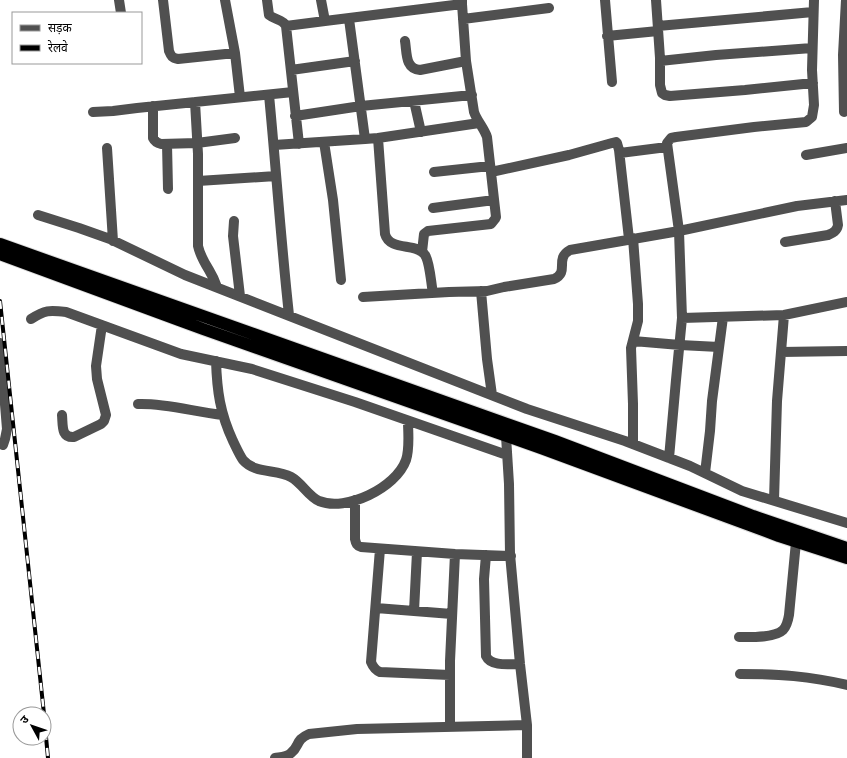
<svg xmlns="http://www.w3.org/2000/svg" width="847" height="758" font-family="'Noto Sans','Noto Sans Devanagari',sans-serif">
  <rect width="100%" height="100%" fill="#fff"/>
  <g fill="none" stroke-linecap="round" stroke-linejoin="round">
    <defs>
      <path id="highway" d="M0 244 555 441 753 516 847 548
        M0 254 179 320 203 329 541 448 779 536 847 558"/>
    </defs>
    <use href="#highway" stroke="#dbdbdb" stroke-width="14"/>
    <path stroke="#505050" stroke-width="10" d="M119 0 121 13
      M163 0 169 51C171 56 172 58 178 59L235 53
      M225 0 235 53 240 97
      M267 0 269 15C275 20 283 19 286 26L299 144
      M321 0 325 21 462 4V0
      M605 0 612 82
      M656 0 660 58V85L662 93 665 95 670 96 745 90 813 83
      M349 19 365 139 378 138 385 234C390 252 417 242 425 255 430 262 431 284 433 293
      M463 19 549 8
      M286 26 325 21
      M658 26 813 12
      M607 36 658 31
      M405 41C407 53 405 69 420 70L466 61
      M660 61 716 55 812 48
      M291 70 355 61
      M269 95C276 168 281 242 289 315
      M414 101 421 132
      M195 102 198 154V246C200 255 204 262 209 270 212 275 215 281 217 287
      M153 106V138C155 142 157 143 161 144L197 143 235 138
      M93 112 113 111 137 108 293 92
      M844 112 843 55 846 0
      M295 116 361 106 472 95
      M378 138 479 123
      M324 142 333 200 341 280
      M167 144 168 189
      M274 145 365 139
      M107 148 113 241
      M620 153 667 147
      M806 155 847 148
      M434 172 490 166
      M491 172 569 155 612 143 616 142 617 143 619 150 629 239
      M198 181 276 176
      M433 208 494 200
      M38 215 79 228 110 239 185 275 527 409 625 441 690 466 742 491 847 523
      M234 221 233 236 240 296
      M633 238 638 304V321L631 348 633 404V444
      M785 242 828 235C833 233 837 231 838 225L835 201
      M422 252 424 234 428 231 491 224 495 219 496 217 487 137C484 128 477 121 474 112L466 61 462 4
      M481 291 487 359 492 395
      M363 297 449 292 487 291 504 287 554 279C570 272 554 259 570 250L679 231 797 206 847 200
      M682 318 784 315 847 302
      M31 319C45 310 49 310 66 312L181 354 252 369 355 402 507 455
      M633 341 680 345 719 347
      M0 343 7 429 5 439 3 445
      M781 352 847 351
      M216 361C217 391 220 413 233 441 236 447 239 454 243 460 255 474 276 469 291 477 302 483 308 496 319 501 346 512 396 488 406 460 410 448 408 433 408 421
      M138 404C167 403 194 412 223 415
      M62 415C63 426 61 438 74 437L101 424 104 421 106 415 97 379 96 366 102 325
      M506 436 509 484 510 554 520 664 527 725V758
      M669 458 676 380 682 318 679 231 667 143 671 138 676 137 754 127 806 122 812 117 814 105 812 70 814 0
      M705 473 710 431 712 401 723 317
      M355 500V539C356 544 357 546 361 547L455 554 511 556
      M774 500 777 401 784 315
      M380 549 371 662C373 667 375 670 380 672L450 675
      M486 555 484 579 486 656C491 667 510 664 520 664
      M376 608 452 614
      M414 611 417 552
      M739 637C751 637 775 638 783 630 787 626 788 621 789 615L796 542
      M740 674C778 674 810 676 847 685
      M450 726V661L455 554
      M275 758C280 757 287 757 291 753 300 746 295 740 309 734L357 729 527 725"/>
    <use href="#highway" stroke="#000" stroke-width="12"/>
    <defs>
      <path id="rail" d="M0 301 44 714
        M44 716 48 758"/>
    </defs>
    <use href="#rail" stroke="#000" stroke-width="4"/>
    <use href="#rail" stroke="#fff" stroke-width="2.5" stroke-dasharray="8" stroke-linecap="butt"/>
  </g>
  <rect x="12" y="12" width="130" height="52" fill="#ffffff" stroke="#999999"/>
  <rect x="20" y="25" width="20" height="6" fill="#505050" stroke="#999999"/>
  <text x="48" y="32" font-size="12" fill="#000000">सड़क</text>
  <rect x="20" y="45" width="20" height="6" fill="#000000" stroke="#999999"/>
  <text x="48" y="52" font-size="12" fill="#000000">रेलवे</text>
  <g transform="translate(32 726) rotate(310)"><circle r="19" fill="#ffffff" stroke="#999999"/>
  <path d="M0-3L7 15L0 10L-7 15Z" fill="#000000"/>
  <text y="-6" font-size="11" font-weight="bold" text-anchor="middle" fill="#000000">उ</text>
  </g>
</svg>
